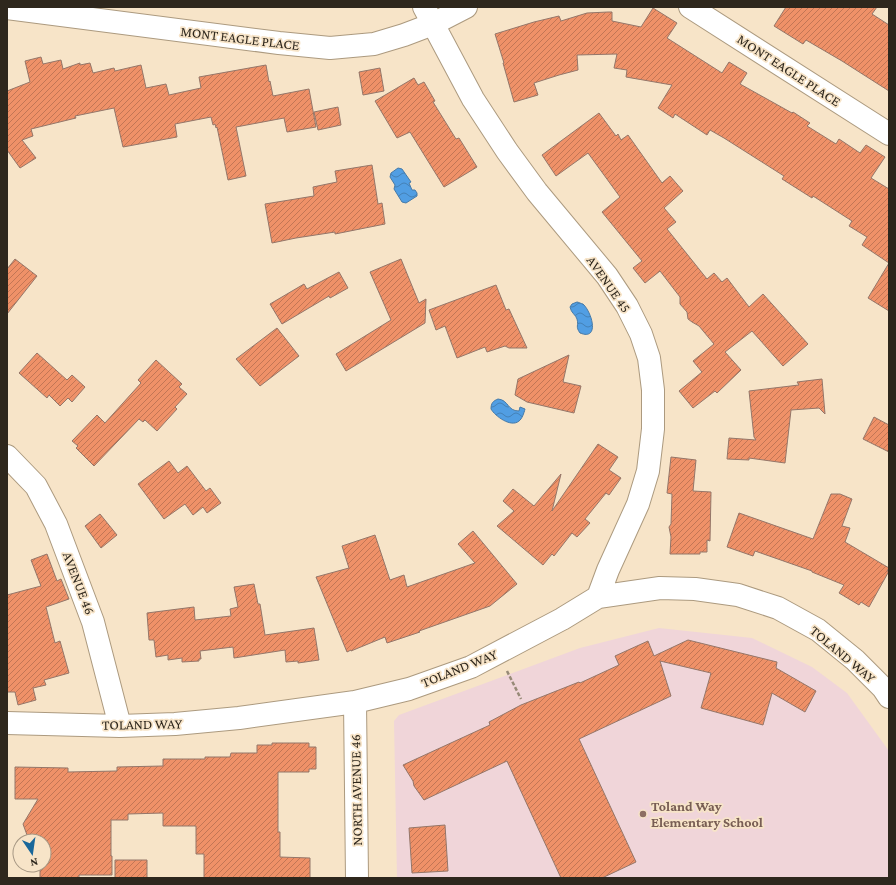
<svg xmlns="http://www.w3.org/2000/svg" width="896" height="885" font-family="'Crimson Pro',serif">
  <defs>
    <pattern id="water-waves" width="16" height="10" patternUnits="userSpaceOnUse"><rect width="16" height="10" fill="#519ee3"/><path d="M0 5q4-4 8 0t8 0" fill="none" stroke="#4481b7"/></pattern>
    <pattern id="building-hatch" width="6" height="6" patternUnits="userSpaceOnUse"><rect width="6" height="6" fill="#ef9168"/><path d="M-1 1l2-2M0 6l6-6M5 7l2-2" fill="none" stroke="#c27655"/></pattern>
  </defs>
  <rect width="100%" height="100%" fill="#f7e4c8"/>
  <path fill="#f0d5d9" d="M659 628 752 638 812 667 847 693 889 751V878H397L394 721 399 715 580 648Z"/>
  <path fill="url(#water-waves)" stroke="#467aa8" d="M398 168 402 169 411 182 409 183 412 190H415L417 193V196L406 203 402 202 394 189 395 185 390 177 391 173Z
    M577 302C578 302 582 304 583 304 592 312 600 341 580 333 575 326 579 326 577 319 576 315 571 313 570 307L572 304Z
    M498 399C509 400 507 411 519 411L520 407 525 409C524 413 522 419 519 421 511 428 495 416 491 409 491 403 493 401 498 399Z"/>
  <path fill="url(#building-hatch)" stroke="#947669" d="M786 7H877L872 14 889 25V91L842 61 806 40 803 44 774 26Z
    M653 8 677 23 667 38 722 73 729 62 747 73 740 84 792 113 793 112 810 123 807 126 836 144 839 139 860 153 866 145 885 157 871 178 889 189V263L862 245 867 237 849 226 852 221 813 196 812 198 782 179 784 176 724 138 710 130 707 135 675 114 673 118 658 108 672 85 626 77 627 70 614 68 617 54 577 55 578 70 559 75 534 83 538 95 514 102 503 63H504L495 34 534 22 559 16 561 21 587 13 608 12H612V21L641 27Z
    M41 57 43 64 61 60 63 69 80 63V65L90 63 93 73 114 68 115 71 141 65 146 88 166 84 169 95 201 88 199 77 266 65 269 82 270 81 273 96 309 89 316 127 287 132 284 118 236 127 246 176 228 180 217 127 216 128 215 124 213 125 211 117 175 124 177 137 123 147 114 108 75 116 76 118 31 129 33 136 22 140 36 158 20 168 7 150V91L30 82 25 61Z
    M380 68 384 91 363 95 359 72Z
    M414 78 418 85 424 82 435 101 433 102 456 139 459 138 477 167 444 187 410 132 397 138 375 101Z
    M338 107 341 125 318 130 314 112Z
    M599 113 616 136 618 134 621 140 628 135 662 183 670 176 683 191 664 208 676 222 667 229 707 279 714 273 722 282 727 278 749 307 763 294 808 344 783 366 752 331 725 352 741 370 717 393 715 391 693 408 679 391 702 372 693 361 714 344 699 326 692 322 688 319 687 312 680 304V297L660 271 645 283 633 268 642 261 602 212 620 197 588 153 556 176 542 155Z
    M372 165 378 204 382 203 385 224 335 234V232L296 238 272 243 265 204 314 196 313 187 337 182 335 171Z
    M15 259 37 276 7 314V269Z
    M401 259 419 303 426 299 425 323 346 371 336 354 391 320 370 272Z
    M889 263V311L868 298Z
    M339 272 348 288 330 298 329 296 282 324 270 304 304 284 307 289Z
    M496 285 506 310 509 309 527 348H509L505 346 487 352 485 347 457 358 445 326 436 330 429 310Z
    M277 328 299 356 260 386 236 359Z
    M37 353 67 380 72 375 85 387 72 402 68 398 60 406 49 395 47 398 19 373Z
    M569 355 563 382 581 386 574 413 527 402 515 395 518 379Z
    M156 360 182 384 179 387 187 394 175 407 177 409 157 431 145 420 143 422 139 419 94 466 76 448 78 446 72 441 97 415 105 423 141 383 138 380Z
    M822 379 825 414 819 408 791 410 785 463 749 458V460L727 459 729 438 756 440 754 437 749 391 799 385 797 382Z
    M874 417 889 425V452L863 439Z
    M598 444 618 457 609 470 621 478 609 495 606 493 585 519 590 523 577 537 572 533 554 556 552 554 543 565 497 526 514 511 503 501 513 489 534 506 561 474 552 511Z
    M671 457 696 460 693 491 711 492 710 541 707 540V552H700V554H670L671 537 669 527 671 524 672 494 667 493Z
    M169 461 178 473 187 466 206 491 210 488 221 503 207 513 203 507 193 515 185 504 164 519 138 484Z
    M831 494H840L852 499 842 526 850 528 845 542 889 568 887 571H889L869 607 861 602 859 605 839 593 844 585 812 572V571L755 551 753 556 727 547 739 513 813 539Z
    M100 514 117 535 101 548 85 526Z
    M473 531 517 584 490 606 419 631 420 632 387 643 385 637 351 651V650L347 652 316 577 349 568 342 546 375 535 390 580 404 575 407 587 475 563 458 544Z
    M47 554 57 581 61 579 69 599 46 607 55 643 60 641 69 673 44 680 46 685 33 688 36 700 18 705 15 692H7V595L41 586 31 560Z
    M254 584 258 604H260L265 635 314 628 319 660 298 663V661L286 662 285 650 234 658 233 647 200 651 201 659H199V661L182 662V658L168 660V655L156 657 154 640H149L147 613 194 607 195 620 231 616 230 609 238 607 234 587Z
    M688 640 777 662 776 668 816 691 805 712 772 693 763 725 701 708 711 673 660 661 671 696 579 739 636 862 602 878H561L507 761 424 800 414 786 413 781 403 765 490 725 489 722 521 705 579 682 580 683 619 665 615 656 648 641 654 656Z
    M272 743H309V747H316V769H309V772H278V832H280V857L310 858V878H204V854H196V826H163V813L128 814V820H111V856H112V875H79V878H40V865H44V841H32V838H28V835H27L23 824 38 799H15V767L68 768V772L117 771V767L163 766V759H205V757H230L231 753H257V745H272Z
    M445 825 448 871 412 873 409 828Z
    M115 860H147V878H115Z"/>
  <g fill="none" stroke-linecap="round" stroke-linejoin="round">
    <defs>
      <path id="minor" d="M424 7 473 99 507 151 537 192 607 276 627 306 641 334 649 358 653 390V429L648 471 638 504 608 570 598 597
        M690 7 889 134
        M7 8 279 43 330 48 374 44 404 35 433 24 466 7
        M7 456 36 486 56 524 93 622 120 726
        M355 702 357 878
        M7 723 120 726 175 724 239 718 355 702 409 689 471 667 562 619 598 597 660 588 695 589 738 595 778 608 818 630 855 660 883 688 889 697"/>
    </defs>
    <use href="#minor" stroke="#ac9a7f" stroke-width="24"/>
    <path stroke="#978a77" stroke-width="2.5" stroke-dasharray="4 2" stroke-linecap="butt" d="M507 671 521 699"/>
    <use href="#minor" stroke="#fff" stroke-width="22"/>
  </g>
  <circle fill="#8d6e63" stroke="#f7e4c8" stroke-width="1.5" cx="643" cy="814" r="4"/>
  <g text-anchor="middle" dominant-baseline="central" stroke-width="3.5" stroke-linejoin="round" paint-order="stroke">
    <g font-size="14" fill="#2e271d" stroke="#f7e4c8">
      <text transform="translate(240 38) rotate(7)">MONT EAGLE PLACE</text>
      <text transform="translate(789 70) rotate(33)">MONT EAGLE PLACE</text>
      <text transform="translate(609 284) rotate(55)">AVENUE 45</text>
      <text transform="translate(79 583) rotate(69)">AVENUE 46</text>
      <text transform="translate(843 654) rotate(40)">TOLAND WAY</text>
      <text transform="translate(459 668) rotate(-22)">TOLAND WAY</text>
      <text transform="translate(142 724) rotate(-1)">TOLAND WAY</text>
      <text transform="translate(356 790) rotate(-91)">NORTH AVENUE 46</text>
    </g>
    <g font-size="14" font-weight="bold" fill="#785e54" stroke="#f7e4c8" text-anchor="start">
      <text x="651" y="806">Toland Way<tspan x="651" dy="16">Elementary School</tspan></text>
    </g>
  </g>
  <rect width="896" height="885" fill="none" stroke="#2e271d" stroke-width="16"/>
  <g transform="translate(32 853) rotate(167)"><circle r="19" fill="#f7e4c8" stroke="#a79884"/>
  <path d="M0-3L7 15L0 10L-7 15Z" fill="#19679a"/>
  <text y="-6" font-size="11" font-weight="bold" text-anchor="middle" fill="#2e271d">N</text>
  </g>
</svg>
